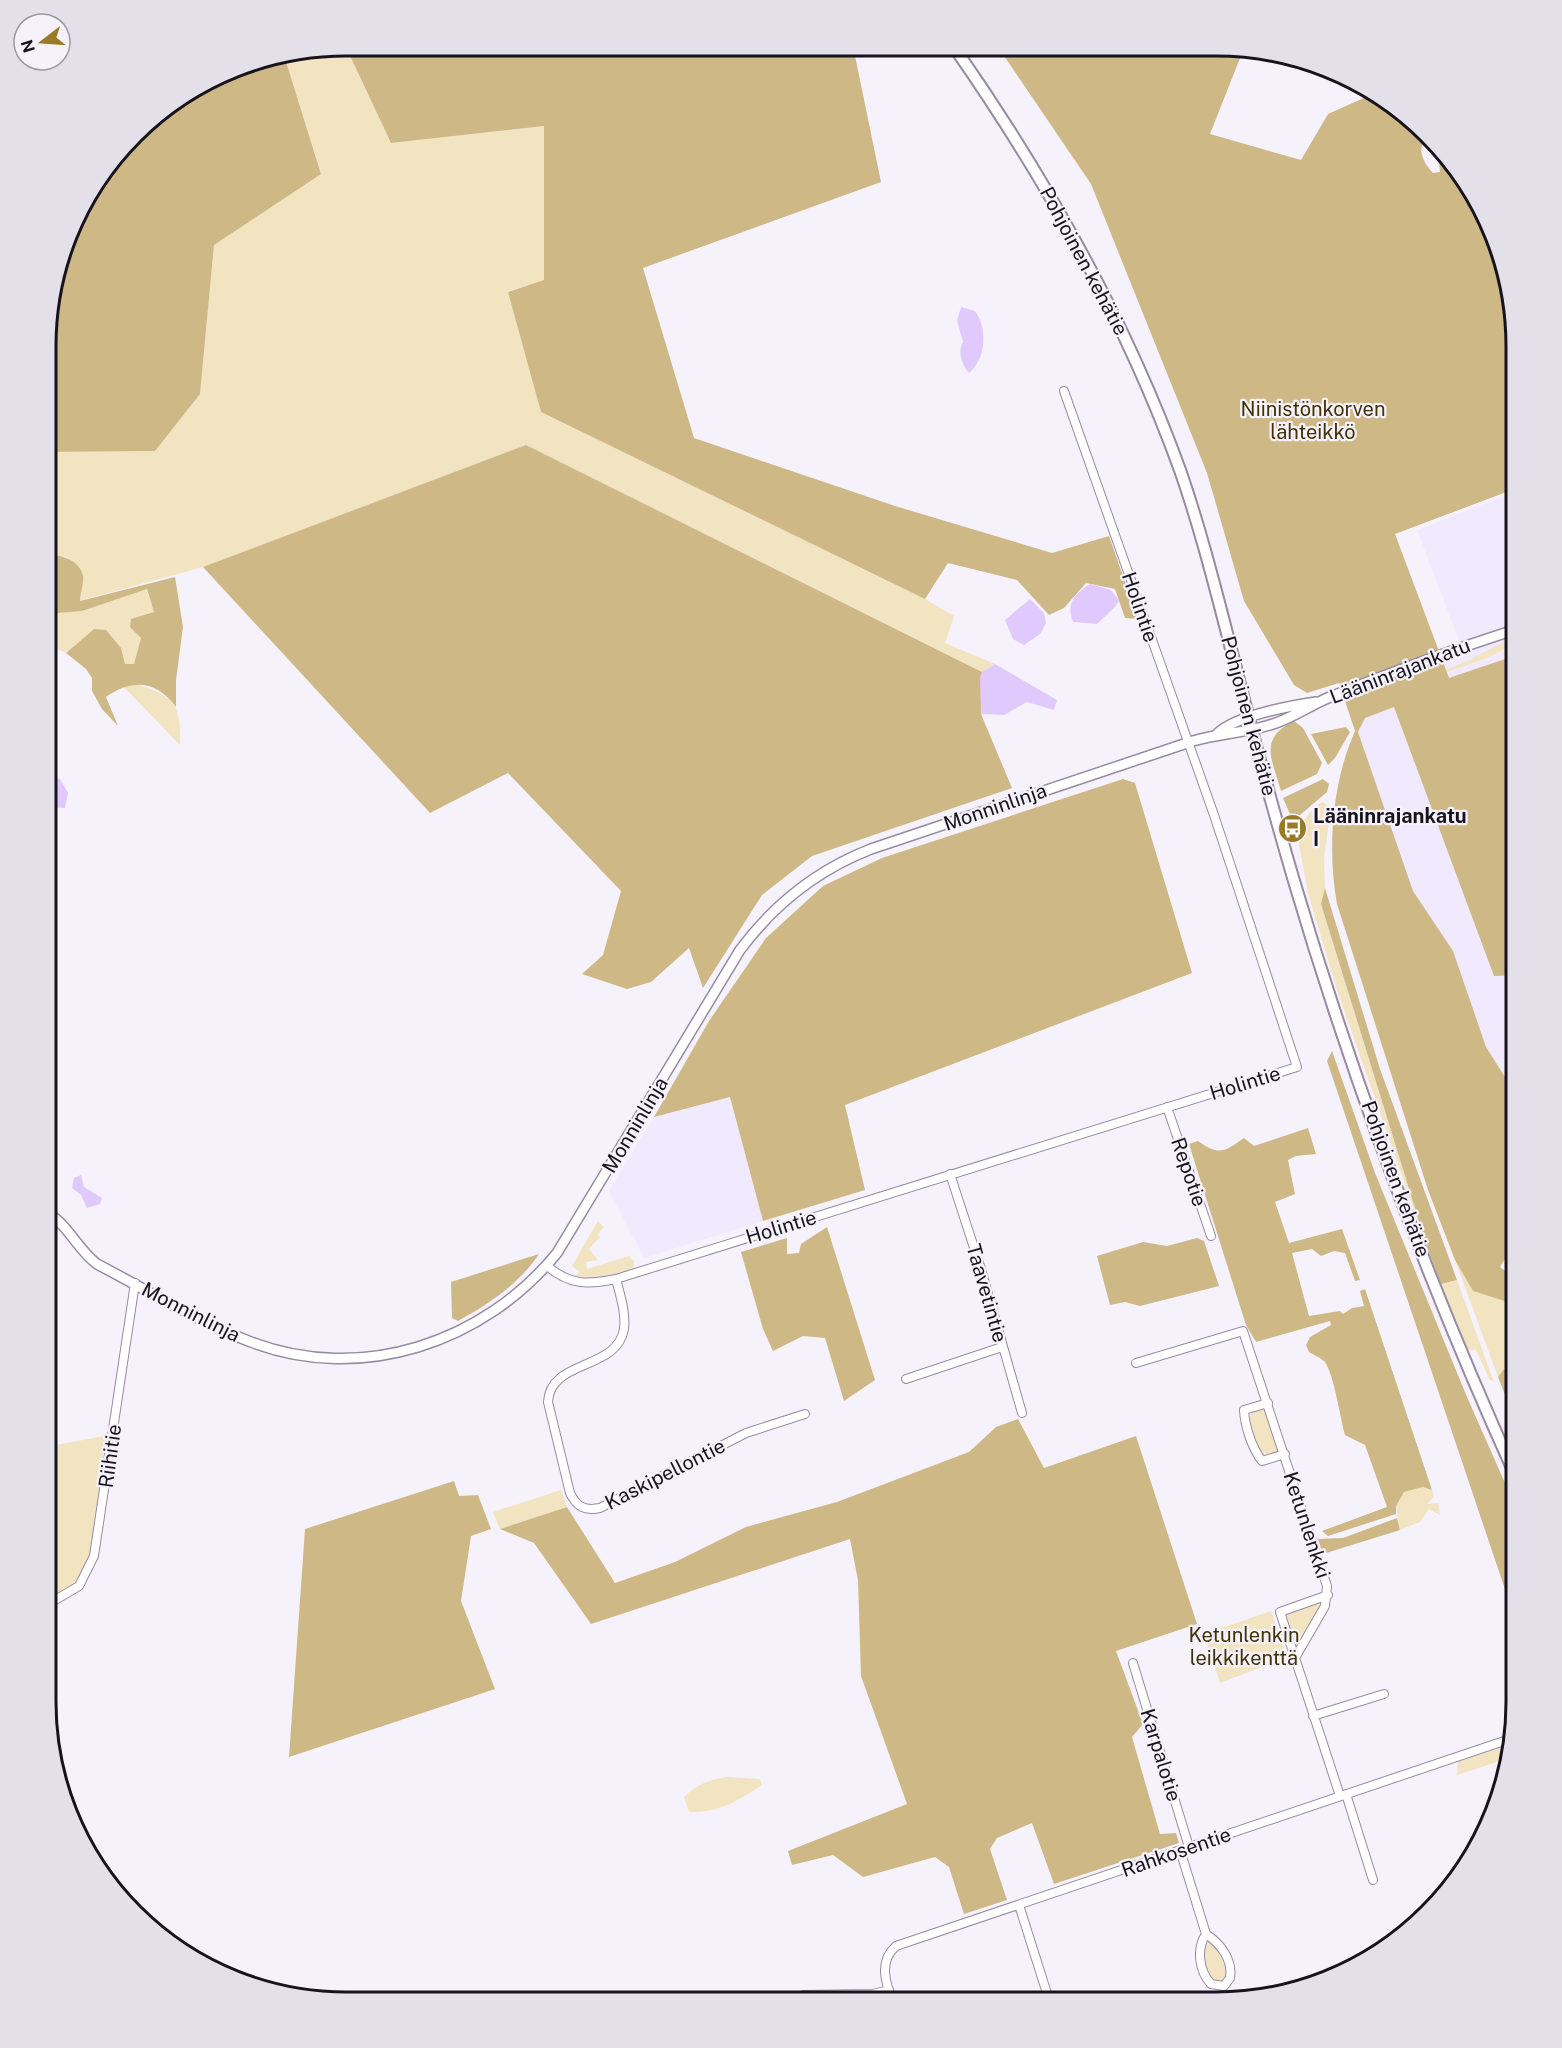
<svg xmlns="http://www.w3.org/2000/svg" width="1562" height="2048" font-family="'Public Sans',sans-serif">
  <rect width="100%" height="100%" fill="#f6f2fc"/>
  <path fill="#f1e9fd" d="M1517 491V1193L1346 700 1465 656 1417 530Z
    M730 1097 763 1221 644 1258 609 1191 654 1117Z"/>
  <path fill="#f2e3c1" d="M342 46 346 47 391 143 544 126V281L508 291 541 412 925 599 954 616 945 643 995 664 982 672 526 445 203 567 79 601 83 576 66 557 47 554V452L155 451 200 394 214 245 321 173 284 55Z
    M146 588 154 612 131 627 141 638 134 664H125L121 648 94 629 66 653 57 649 52 622 57 613 82 611Z
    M1517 637V643L1487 658 1444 673 1443 671C1470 662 1490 647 1517 637Z
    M134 683C172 696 182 702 180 745L123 686Z
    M1323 802 1331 808 1324 858 1325 888 1321 904 1427 1247 1337 990 1308 893 1296 829 1317 805Z
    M598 1221 604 1227 597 1235 600 1237 589 1249 598 1260 586 1262 587 1269 629 1256 634 1261V1268C615 1276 593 1283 573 1277L580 1272 572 1266Z
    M1455 1260 1473 1291 1517 1305 1516 1376 1504 1369 1498 1377Z
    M1457 1280 1494 1382 1489 1379 1476 1350H1468L1441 1284Z
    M1261 1409 1267 1413 1279 1448 1276 1453 1267 1455 1259 1450 1249 1418 1251 1413Z
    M110 1435 89 1563 72 1586 45 1601V1447Z
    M1423 1487 1432 1490 1434 1497 1427 1504 1438 1503 1440 1515 1429 1509 1420 1522 1400 1530 1396 1506 1404 1492Z
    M561 1490 567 1507 500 1529 493 1512Z
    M1318 1602 1322 1604 1296 1647 1285 1617 1289 1612Z
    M1271 1611 1284 1648 1280 1650 1283 1659 1220 1683 1204 1634Z
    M1500 1748 1503 1752 1500 1761 1457 1775 1458 1762Z
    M727 1777 760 1779 762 1785C738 1801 718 1813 689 1812L684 1797C697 1784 709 1780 727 1777Z
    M1207 1942 1213 1943 1222 1954 1228 1973 1221 1983 1214 1981C1206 1971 1199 1952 1207 1942Z"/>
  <path fill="#ceb885" d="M345 45 853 46 881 182 643 268 694 438 895 506 1052 553 1109 536 1138 619 1125 618 1115 589 1086 583 1064 608 1049 615 1017 580 948 563 925 599 541 412 508 292 544 280V126L391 143Z
    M998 47 1244 48 1210 134 1301 160 1328 114 1375 93 1399 107 1430 136C1414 146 1423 162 1433 173L1440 172 1438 151 1443 148C1457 169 1474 190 1486 213 1528 296 1517 398 1517 488L1395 534 1449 678 1517 655V975L1494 976 1394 707 1365 718 1358 732 1413 891 1453 951 1486 1047 1517 1096V1239L1500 1267 1517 1280V1305L1473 1291 1455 1260 1428 1190 1337 904C1327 848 1332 783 1355 731L1339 683 1307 693 1294 685 1244 601 1207 473 1091 184Z
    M284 55 321 174 214 245 200 394 155 451 47 452 48 306 85 196 148 119 249 61Z
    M526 445 982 672 981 714 1012 788 812 856 762 895 703 988 689 948 651 982 627 989 582 974 603 955 621 891 508 773 430 813 203 567Z
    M47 554C61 555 80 560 83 576 84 583 80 594 80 601L175 577 183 627 176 680V707C156 680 132 679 106 697L118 726 102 709 92 691V678L86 669 66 653 94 629 106 630 121 648 125 664H134L141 638 130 627 131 619 154 612 147 589 82 611 57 613 47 628Z
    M1294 721 1303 728 1322 763 1317 774 1281 791C1272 759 1258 739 1294 721Z
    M1346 727 1350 732 1335 758 1328 765 1311 734Z
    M1123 779 1135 783 1192 973 845 1105 865 1190 763 1221 730 1097 654 1117 709 1021 766 938 823 886 882 858Z
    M1323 779 1329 784 1327 792 1293 821 1283 798Z
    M1325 888 1380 1069 1457 1280 1441 1284 1427 1247 1321 904Z
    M1332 1051 1375 1173 1467 1397 1516 1508V1622L1327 1061Z
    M1308 1128 1316 1154 1296 1156 1288 1160 1295 1194 1275 1202 1289 1243 1342 1229 1360 1280 1355 1281 1345 1253 1334 1251 1321 1256 1312 1249 1292 1253 1309 1316 1340 1311 1343 1314 1352 1308 1364 1306 1360 1291 1365 1289 1432 1490 1423 1487 1404 1492 1396 1506V1514L1328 1536 1322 1531 1387 1507 1365 1445 1345 1435C1340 1417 1334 1375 1325 1362 1321 1358 1314 1355 1309 1352L1306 1345 1310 1337 1331 1325 1330 1321 1256 1342 1246 1325 1189 1144 1198 1141C1219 1156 1224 1152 1244 1138L1254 1146Z
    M827 1227 875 1380 844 1401 825 1338 803 1336 773 1351 763 1329 741 1252 787 1238V1254L799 1253 801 1244Z
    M1197 1238 1204 1241 1219 1286 1140 1306 1125 1302 1110 1305 1097 1256 1143 1242 1167 1246Z
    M539 1254C519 1284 489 1304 458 1321L452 1318 451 1282Z
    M1504 1369 1516 1376V1423L1498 1377Z
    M1018 1419 1044 1468 1136 1436 1197 1624 1116 1651 1143 1724 1132 1737 1160 1834 1176 1833 1179 1843 1054 1884 1032 1823 997 1838 990 1849 1007 1900 964 1914 949 1867 935 1857 863 1877 833 1855 792 1865 788 1851 907 1804 861 1676 858 1580 850 1539 591 1624 534 1543 500 1529 567 1507 615 1583 675 1562 746 1527 837 1502 969 1452 996 1427Z
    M454 1481 459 1496 478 1495 491 1529 471 1536 461 1601 495 1689 289 1757 305 1529Z
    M1397 1518 1400 1530 1323 1554 1318 1539 1343 1538Z"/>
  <path fill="#e0c9fc" d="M961 307 975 311C988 328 986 359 969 373 962 365 957 352 963 342L957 321Z
    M1090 584 1111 590 1119 601 1115 607 1097 624 1073 622C1066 604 1074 594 1090 584Z
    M1030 599 1044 613 1046 623 1040 634 1024 645 1013 639 1005 620Z
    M995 664 1057 700 1054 710 1027 702 1004 715 981 714 980 678 982 672Z
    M54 778 60 779 68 793 65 808 47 807V782Z
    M81 1175 84 1187 102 1198 100 1204 87 1208 81 1195 72 1188 74 1178Z"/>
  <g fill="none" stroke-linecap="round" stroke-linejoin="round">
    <defs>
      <path id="minor" d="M1167 1107 1211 1236
        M950 1174 980 1266 1022 1413
        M46 1197V1212
        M547 1266C570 1285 587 1285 616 1279L1297 1067 1214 815 1064 391
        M616 1279C620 1295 626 1312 624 1329 617 1371 550 1359 548 1402L570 1493C577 1507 584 1511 600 1508L746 1433 805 1414
        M1136 1363 1243 1331 1327 1586 1325 1606 1295 1658
        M906 1379 1002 1347
        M1268 1403 1244 1410C1245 1427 1252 1448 1262 1461L1285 1454
        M1328 1595 1280 1612 1340 1796
        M45 1606 79 1586 94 1556 135 1283
        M1133 1663 1189 1847
        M1313 1716 1384 1694
        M1346 1794 1373 1880
        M1180 1850 1206 1934C1196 1949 1199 1971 1211 1984L1224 1986 1230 1978C1233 1960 1221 1944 1206 1934
        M1019 1905 1050 2003
        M803 1995 873 1994 889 1990
        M892 2002C886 1982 878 1962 896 1946L1513 1738"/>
      <path id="tertiary" d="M1217 734C1235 716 1290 706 1316 702
        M46 1212C67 1223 77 1249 97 1264 147 1290 198 1322 251 1342 361 1384 484 1343 557 1253L740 950C775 903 817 870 871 849L1193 741C1220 733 1246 733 1273 724 1295 717 1313 703 1335 695 1395 671 1455 649 1517 629"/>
      <path id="secondary" d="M954 47C1046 179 1125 318 1180 470 1202 533 1218 599 1235 664 1253 737 1273 809 1294 881 1354 1084 1429 1285 1516 1477"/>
    </defs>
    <use href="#minor" stroke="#968ba3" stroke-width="10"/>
    <use href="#tertiary" stroke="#968ba3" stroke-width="12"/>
    <use href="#secondary" stroke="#968ba3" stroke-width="14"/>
    <use href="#minor" stroke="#fff" stroke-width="8"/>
    <use href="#tertiary" stroke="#fff" stroke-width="9"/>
    <use href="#secondary" stroke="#fff" stroke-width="10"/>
  </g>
  <defs>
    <symbol id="bus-disc" viewBox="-11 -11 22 22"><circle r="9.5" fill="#9a7b25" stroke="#f6f2fc"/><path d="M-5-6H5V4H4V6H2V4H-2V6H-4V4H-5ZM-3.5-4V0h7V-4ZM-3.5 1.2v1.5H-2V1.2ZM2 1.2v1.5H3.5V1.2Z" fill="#fff"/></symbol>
  </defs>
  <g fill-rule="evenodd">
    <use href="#bus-disc" x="1276" y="812" width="33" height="33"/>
  </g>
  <g text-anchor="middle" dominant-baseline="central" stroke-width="4.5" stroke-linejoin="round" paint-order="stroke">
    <g font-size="20" fill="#17131c" stroke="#f6f2fc">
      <text transform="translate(1084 261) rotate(62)">Pohjoinen kehätie</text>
      <text transform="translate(1140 607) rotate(71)">Holintie</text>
      <text transform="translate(1400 671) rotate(-21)">Lääninrajankatu</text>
      <text transform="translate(1249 716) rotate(75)">Pohjoinen kehätie</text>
      <text transform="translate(995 807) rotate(-19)">Monninlinja</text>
      <text transform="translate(1245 1083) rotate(-17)">Holintie</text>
      <text transform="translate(635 1125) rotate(-59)">Monninlinja</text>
      <text transform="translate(1189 1172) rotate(71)">Repotie</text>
      <text transform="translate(1396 1179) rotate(70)">Pohjoinen kehätie</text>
      <text transform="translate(781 1227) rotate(-17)">Holintie</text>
      <text transform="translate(987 1293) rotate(74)">Taavetintie</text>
      <text transform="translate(191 1312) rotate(27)">Monninlinja</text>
      <text transform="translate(110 1456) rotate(-82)">Riihitie</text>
      <text transform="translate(665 1474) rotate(-27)">Kaskipellontie</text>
      <text transform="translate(1307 1525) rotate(72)">Ketunlenkki</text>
      <text transform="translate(1161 1755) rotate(73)">Karpalotie</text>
      <text transform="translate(1176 1852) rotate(-19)">Rahkosentie</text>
    </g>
    <g font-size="20" fill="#413206" stroke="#f6f2fc">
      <text x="1313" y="409">Niinistönkorven<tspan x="1313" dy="23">lähteikkö</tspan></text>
      <text x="1244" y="1635">Ketunlenkin<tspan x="1244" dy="23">leikkikenttä</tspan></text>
    </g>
    <g font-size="20" font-weight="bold" fill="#17131c" stroke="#f6f2fc" text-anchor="start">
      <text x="1313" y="816">Lääninrajankatu<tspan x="1313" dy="23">I</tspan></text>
    </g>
  </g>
  <path d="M0 0H1562V2048H0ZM346 56H1216A290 290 0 0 1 1506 346V1702A290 290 0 0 1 1216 1992H346A290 290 0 0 1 56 1702V346A290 290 0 0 1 346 56Z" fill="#e4e0ea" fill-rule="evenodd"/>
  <path fill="none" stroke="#17131c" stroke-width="3" d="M346 56H1216A290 290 0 0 1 1506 346V1702A290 290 0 0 1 1216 1992H346A290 290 0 0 1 56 1702V346A290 290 0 0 1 346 56Z"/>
  <g transform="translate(42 42) rotate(253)"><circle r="28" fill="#f6f2fc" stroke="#9d99a2" stroke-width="1.5"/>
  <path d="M0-4.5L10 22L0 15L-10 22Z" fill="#9a7b25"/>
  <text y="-9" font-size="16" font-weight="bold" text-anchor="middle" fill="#17131c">N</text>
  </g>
</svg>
